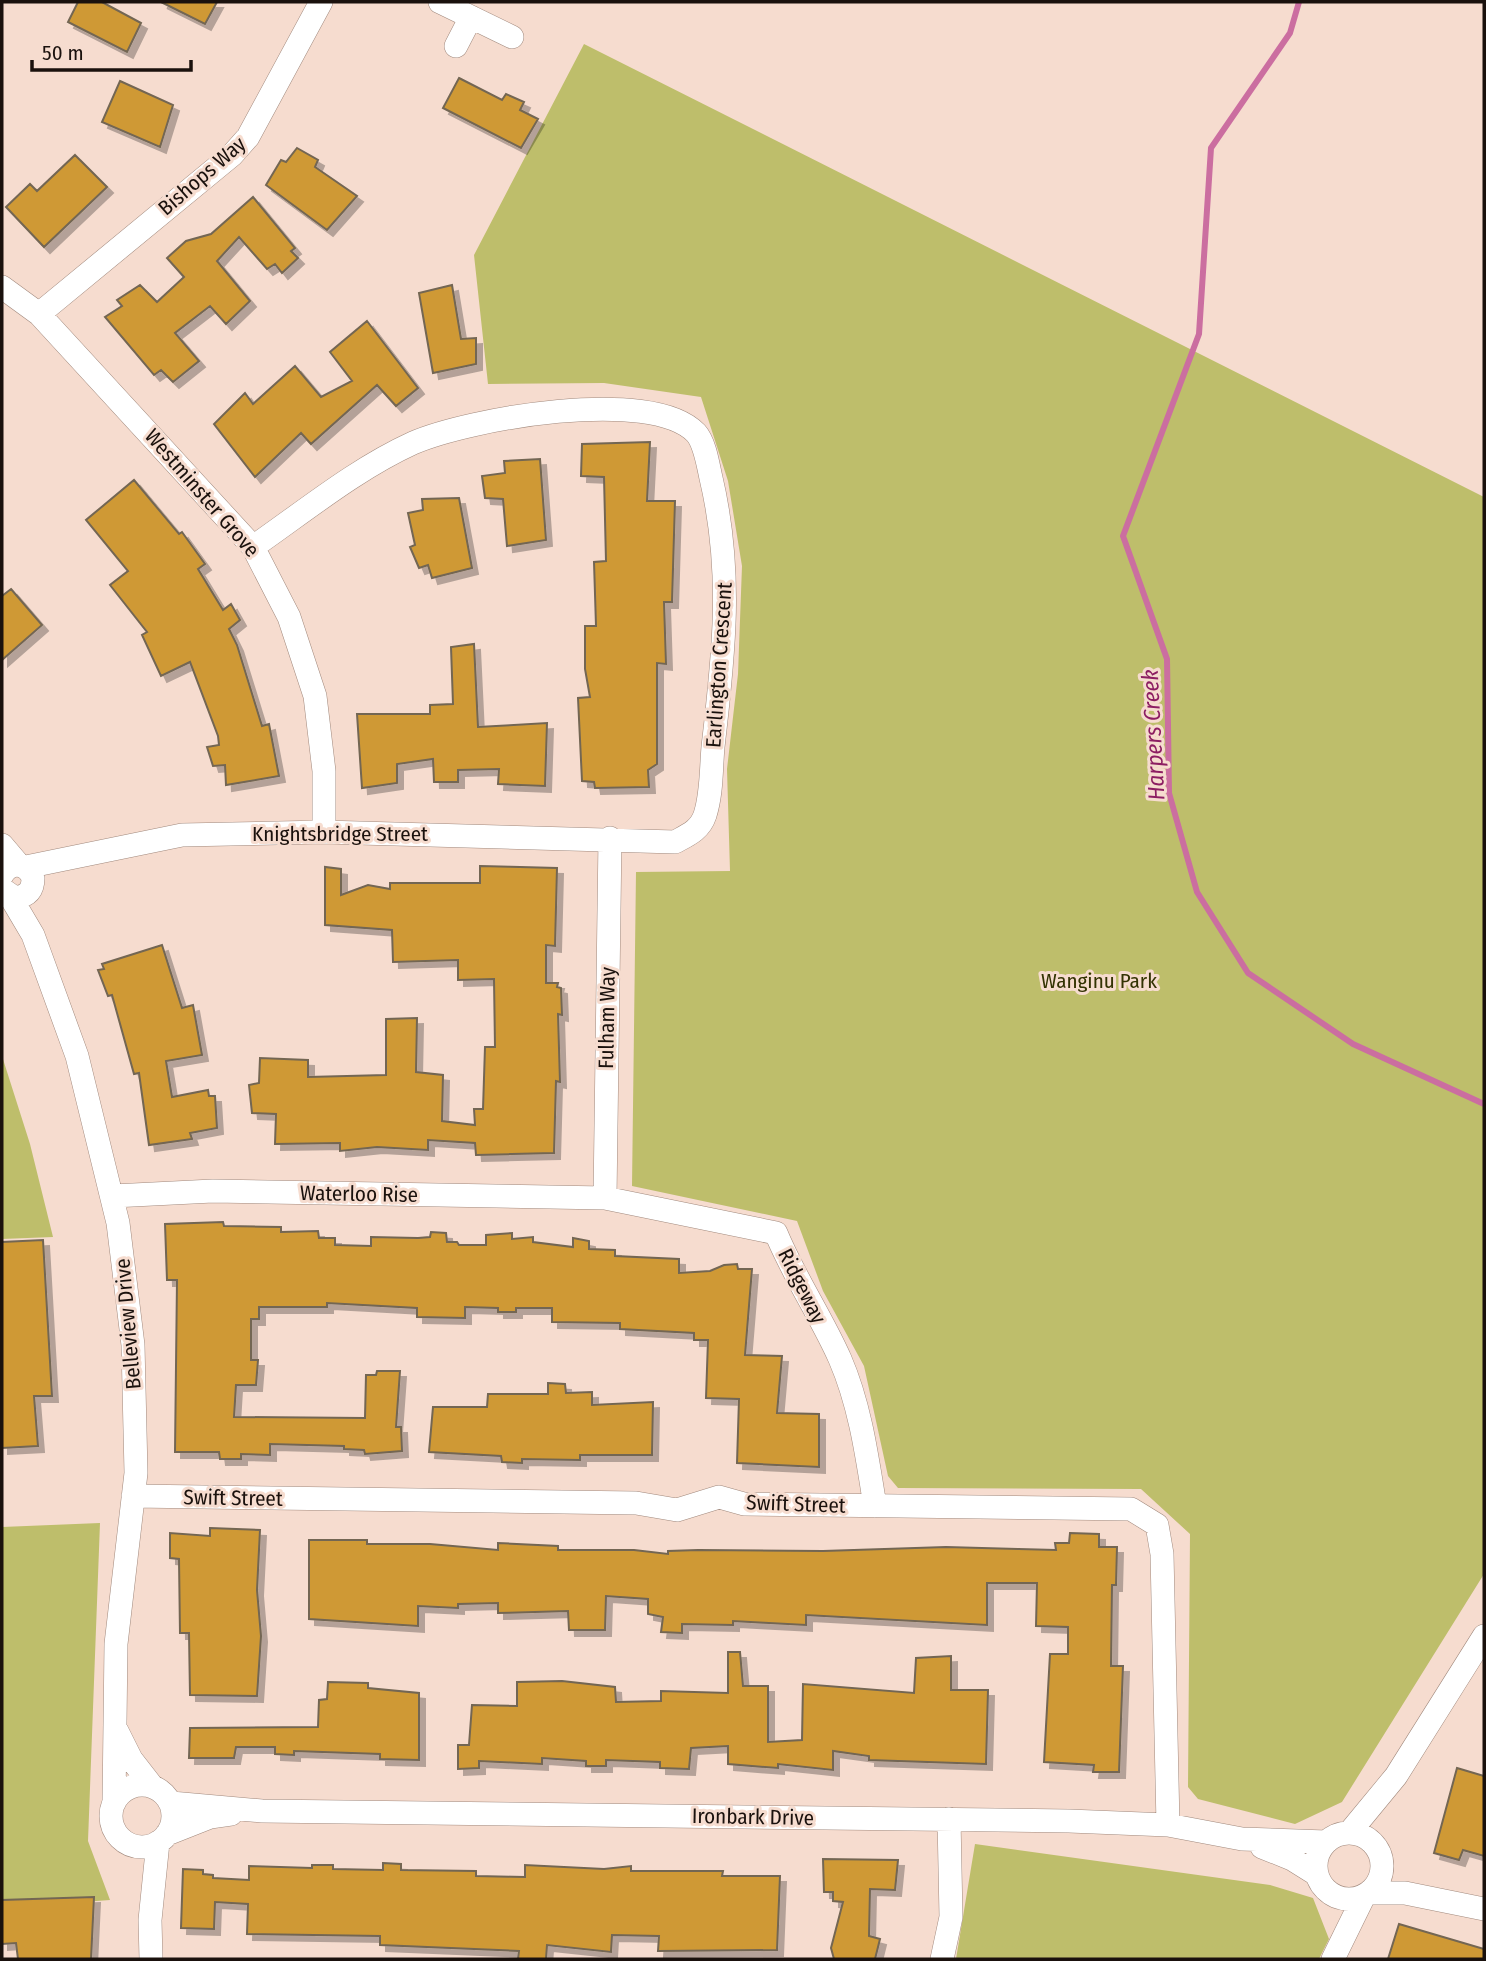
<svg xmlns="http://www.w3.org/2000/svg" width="1486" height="1961" font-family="'Fira Sans Condensed',sans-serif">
  <defs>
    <filter id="shadow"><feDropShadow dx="6" dy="6" stdDeviation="0" flood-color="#0004"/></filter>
  </defs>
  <rect width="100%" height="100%" fill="#f6dccf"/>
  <path fill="#bebe6b" d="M584 44 1484 497V1574L1342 1802 1295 1824 1198 1799 1188 1787 1190 1534 1141 1489 898 1488 888 1476 864 1366 823 1291 797 1221 632 1186 636 872 730 871 727 769 738 674 742 566 728 481 701 397 604 383 488 384 474 255Z
    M2 1056 30 1144 53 1237 2 1239Z
    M100 1523 88 1841 110 1900 2 1908V1527Z
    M975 1844 1270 1885 1313 1898 1329 1939 1319 1959H956Z"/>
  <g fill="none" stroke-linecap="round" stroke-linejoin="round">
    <path stroke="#cb6ea0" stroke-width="6" d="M1299 2 1290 33 1211 148 1199 334 1123 536 1167 659 1169 793 1197 892 1248 973 1353 1044 1484 1104"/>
  </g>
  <path fill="#cf9935" stroke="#736653" stroke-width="2" filter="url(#shadow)" d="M78 2H102L141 23 127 52 68 22Z
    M161 2H217L205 24Z
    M459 78 502 100 506 94 524 102 520 110 538 119 521 148 443 108Z
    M120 81 173 105 160 147 102 122Z
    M297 148 318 160 315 167 357 196 327 230 266 185 281 160 286 162Z
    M75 155 107 187 44 247 6 207 30 184 37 191Z
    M253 197 295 248 291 251 298 258 282 273 275 264 267 269 239 237 217 261 250 301 226 324 210 306 175 333 199 361 173 382 161 370 154 375 105 317 122 306 117 300 140 285 157 302 184 277 167 258 186 241 211 234Z
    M452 285 461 339 476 338V364L433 373 419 293Z
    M367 321 418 388 396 406 377 385 311 444 301 433 255 477 214 424 245 393 253 404 295 366 321 397 352 381 330 352Z
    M650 442 647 501H675L672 602H664L666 664 657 663V764L648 770 649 787 595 788 594 782 582 781 578 698 590 697 585 669V626H596L594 562 606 561 604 477 581 476 582 444Z
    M540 459 546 540 507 546 503 499 485 498 482 476 505 473 504 461Z
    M134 480 179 534 182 532 205 564 198 569 223 610 231 604 240 620 229 629 237 645 262 726 269 724 279 776 226 785 225 765 213 766 207 747 219 745 218 736 190 662 161 676 142 635 147 632 110 585 128 571 86 520Z
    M459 498 472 568 432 578 428 565 419 568 410 547 415 545 408 513 423 510 422 499Z
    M11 589 42 625 2 660V596Z
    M474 644 478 727 547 723 545 786 498 784 499 769 458 770V782H434L433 759 397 764V783L362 788 357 714H430V705L453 704 451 647Z
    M480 866 557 868 555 946 546 945V983H558L557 987 561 988 562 1015 558 1014 560 1082 556 1081 554 1153 476 1155 475 1143 428 1140V1150L377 1147 340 1151V1143L275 1144 276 1114 252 1113 249 1085 259 1083 260 1058 308 1060V1077L386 1075V1019L417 1018 416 1072 443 1075 442 1121 475 1125 474 1109H483L485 1047H495L494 979 458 980V960L393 962 392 930 325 925V867L341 869V895L368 885 390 889V883H480Z
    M162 945 182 1008 193 1005 202 1055 166 1061 172 1097 208 1090 209 1096H215L217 1128 190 1133 192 1139 149 1145 139 1073 134 1074 112 995 108 996 98 970 104 969 102 964Z
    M223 1222 224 1226 281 1227V1232L318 1231 319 1238H335V1245L371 1246V1237L418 1238 430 1237 431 1232 446 1233 447 1242H457L459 1245H486V1235L512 1233V1239L533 1237V1242L573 1247V1238L589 1241V1249L615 1250V1256L679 1259V1273L710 1271 724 1265 737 1264 738 1269H752L745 1355 782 1356 777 1413 819 1414V1467L737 1463 739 1399 706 1398 708 1340H694V1333L620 1329V1323L552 1322V1308H516V1312H498V1308L465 1307V1318L417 1317V1308L327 1303V1307H259V1319H251V1360H258L256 1385H236L234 1417 365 1418 366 1375H376L377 1371H400L396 1427H401L402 1451 365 1454 364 1450 344 1449V1446L270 1444V1455L241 1454V1459H220L219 1452H175L177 1280H167L165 1224Z
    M43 1240 52 1396H34L38 1446 2 1448V1242Z
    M548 1383 565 1384 566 1393 592 1392V1405L653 1402 652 1455H580V1460L522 1459V1463L502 1462 501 1456 429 1452 433 1407H487L488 1394H548Z
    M210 1528 260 1530 257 1590 261 1636 257 1696 190 1695 189 1633H180L179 1559 170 1558V1533L210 1536Z
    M1070 1533 1099 1534V1547H1117L1116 1585H1112L1111 1666H1123L1119 1772H1093L1094 1765 1044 1762 1050 1654H1068V1627L1036 1626 1037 1583H987V1625L806 1615V1625L733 1621V1625L682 1624V1633L661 1632 663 1617 648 1614V1599L606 1596 605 1630H569L568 1611 498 1613V1603L458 1604V1608L418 1606V1626L309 1619V1540H367V1544H430L498 1550V1543L558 1546V1550H634L668 1554V1551L698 1550 823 1551 946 1547 1056 1550 1055 1543H1069Z
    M728 1652H740L743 1686H768V1742L802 1740 803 1684 914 1693 916 1658 951 1656V1690H988L986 1764 869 1760V1756L833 1751V1770L778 1764V1768L728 1764V1746L691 1748 689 1769 660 1768V1762L606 1760V1766H586V1761L542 1758V1764L479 1761V1768L458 1769V1745H469L472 1705 517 1706V1682L562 1681 615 1687 616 1702 661 1701V1691L728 1693Z
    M328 1682 368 1683V1688L419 1693V1760L380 1759V1754L294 1751V1755L275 1754V1747H236L234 1758H189L190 1728 318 1727 319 1700 327 1699Z
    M1457 1768 1484 1776V1856L1463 1850 1459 1860 1434 1853Z
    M823 1859 898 1860 895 1890 870 1889 869 1936 880 1939 875 1959H834L831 1948 843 1902 833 1901V1892H824Z
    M383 1863 401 1864V1870L476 1871V1876L525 1877V1865L604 1869 631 1866V1871H723L722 1876H780L777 1950 658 1951 659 1936 612 1935 611 1952 547 1945 546 1959H518L519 1951 380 1945V1936L247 1934 248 1904 215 1902 214 1929 181 1928 183 1869 203 1870V1874L213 1875V1878L249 1880V1866L312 1868V1865H333V1869L383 1870Z
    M94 1897 91 1959H18L16 1943 2 1944V1900Z
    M1399 1924 1484 1949V1959H1388Z"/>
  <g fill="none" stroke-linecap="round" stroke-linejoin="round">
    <defs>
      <path id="street" d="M440 2 512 37
        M456 46 471 17
        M2 287 39 314 253 547 289 617 315 696 324 771V832
        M39 314 232 155 248 137 321 2
        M2 845 19 865
        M26 867 182 835 324 832 675 842C688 835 700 830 705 815 712 793 711 769 713 747 724 653 733 571 711 478 708 465 705 443 696 433 651 386 468 419 413 443 356 469 305 511 253 547
        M2 875C10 861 27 862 33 878 33 891 27 896 15 898L2 889
        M10 896 33 935 77 1056 118 1223 133 1345 136 1473 116 1644 114 1803
        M113 1196 213 1191 605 1198 776 1233C794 1277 821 1316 840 1359 860 1405 867 1456 875 1506
        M605 1198 610 838
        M133 1496 636 1503 677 1510 719 1497 744 1504 1131 1509 1157 1525 1162 1554 1168 1825
        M117 1731 131 1759 152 1786
        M111 1816a31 31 0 1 1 62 0a31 31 0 1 1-62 0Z
        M171 1803 262 1811 1069 1821 1168 1825 1242 1839 1326 1842
        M1316 1866a33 33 0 1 1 66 0a33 33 0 1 1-66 0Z
        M1349 1833 1396 1776 1484 1636
        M167 1834 210 1817 231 1814
        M1262 1847 1292 1859 1316 1874
        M1369 1893H1405L1484 1909
        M151 1959 150 1920 158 1842
        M942 1959 951 1917 949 1819
        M1333 1959 1363 1898"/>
    </defs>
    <use href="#street" stroke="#a1897d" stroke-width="24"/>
    <use href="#street" stroke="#fff" stroke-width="23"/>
  </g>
  <g text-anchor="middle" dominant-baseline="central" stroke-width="6" stroke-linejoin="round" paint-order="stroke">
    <g font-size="21" fill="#1a110d" stroke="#f6dccf">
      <text transform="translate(202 176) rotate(-41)">Bishops Way</text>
      <text transform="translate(202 493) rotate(49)">Westminster Grove</text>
      <text transform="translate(719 665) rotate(-86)">Earlington Crescent</text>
      <text x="340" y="834">Knightsbridge Street</text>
      <text transform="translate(607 1018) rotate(-89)">Fulham Way</text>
      <text transform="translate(359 1194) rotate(1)">Waterloo Rise</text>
      <text transform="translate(802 1286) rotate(63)">Ridgeway</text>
      <text transform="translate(128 1324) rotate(-95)">Belleview Drive</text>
      <text transform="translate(233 1498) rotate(1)">Swift Street</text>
      <text transform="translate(796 1504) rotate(2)">Swift Street</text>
      <text transform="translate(753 1817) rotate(1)">Ironbark Drive</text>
    </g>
    <g font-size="21" fill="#333303" stroke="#f6dccf">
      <text x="1099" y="981">Wanginu Park</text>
    </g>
    <g font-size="23" font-style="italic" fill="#8d1e62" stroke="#f6dccf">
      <text transform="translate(1153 735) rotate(-93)">Harpers Creek</text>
    </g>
  </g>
  <rect width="1486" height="1961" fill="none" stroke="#1a110d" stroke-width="7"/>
  <path d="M32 60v10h159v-10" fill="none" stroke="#1a110d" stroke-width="3.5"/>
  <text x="42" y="60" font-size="21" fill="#1a110d" stroke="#f6dccf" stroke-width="5" paint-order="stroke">50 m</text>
</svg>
